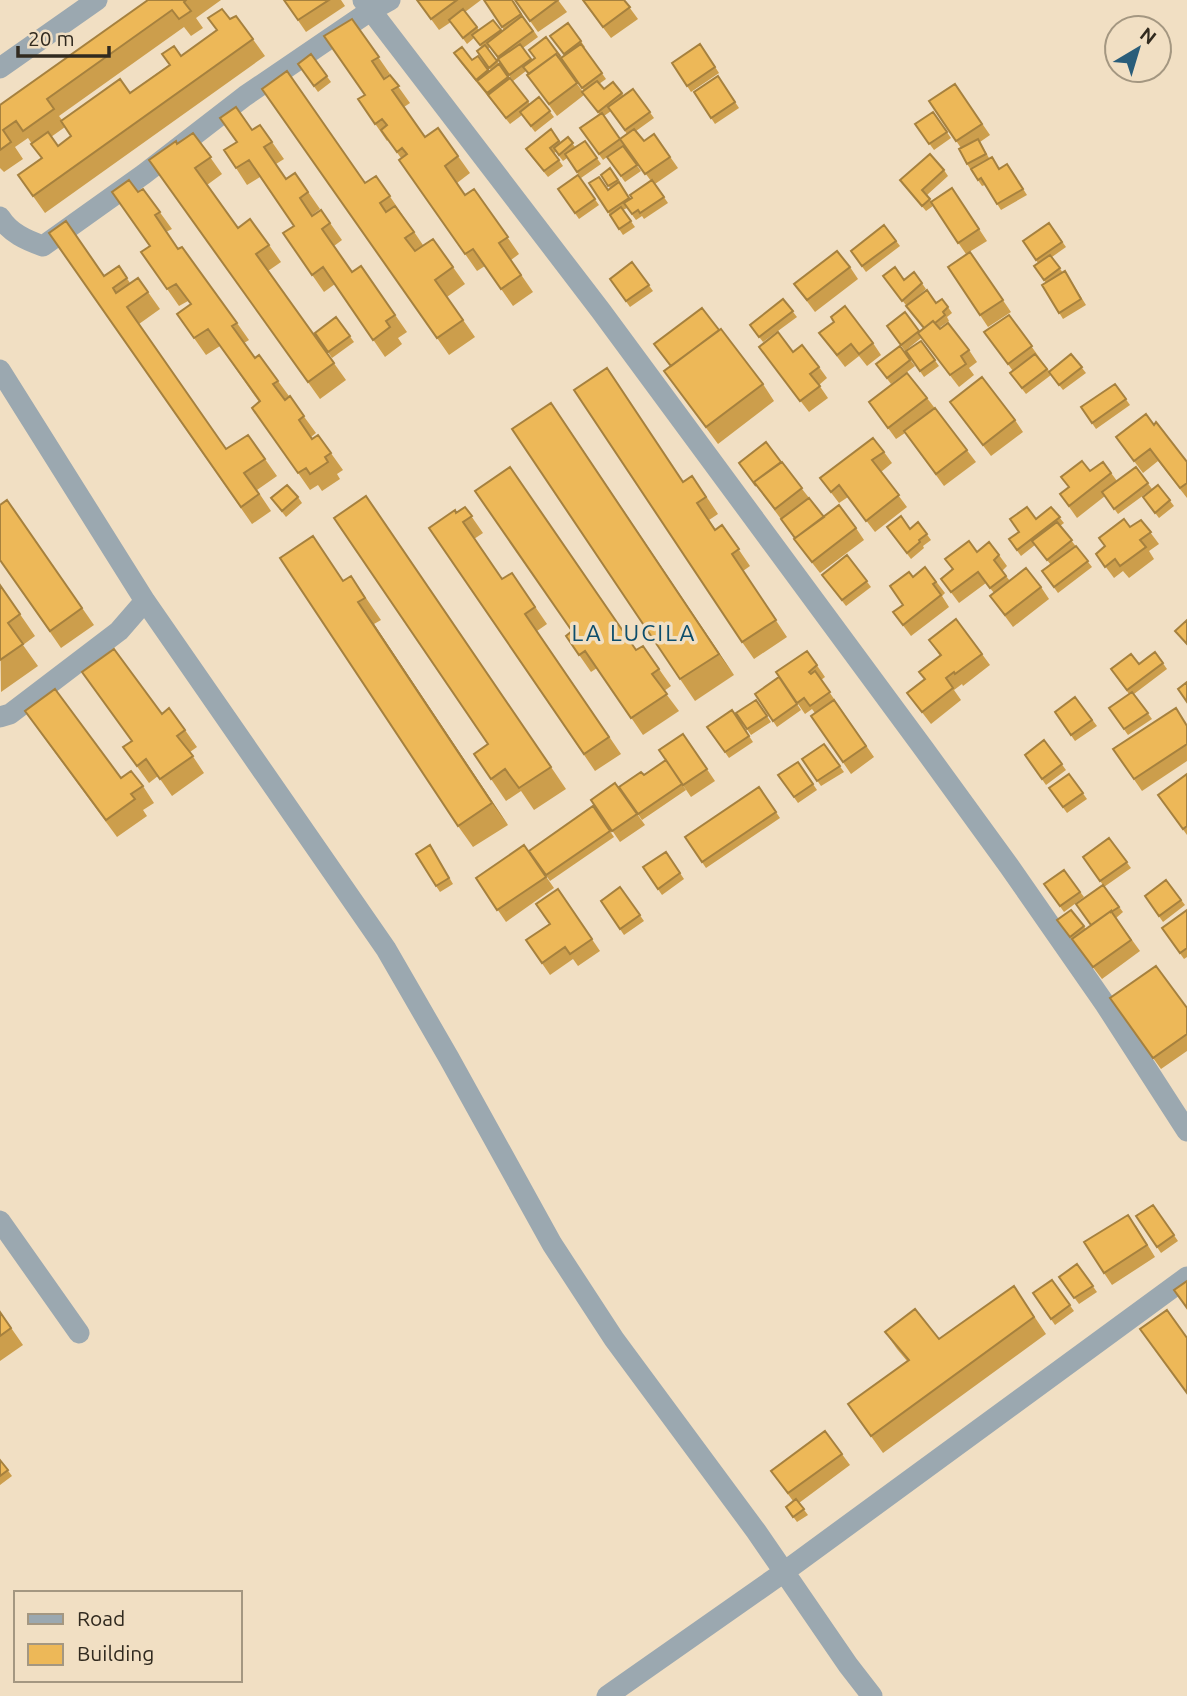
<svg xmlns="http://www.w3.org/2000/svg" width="1187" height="1696" font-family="Ubuntu,sans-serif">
  <rect width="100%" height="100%" fill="#f1dfc3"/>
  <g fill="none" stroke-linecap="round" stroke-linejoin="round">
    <path stroke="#9ba8b0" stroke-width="21" d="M363 0 601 311 924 749 1009 866 1105 1004 1187 1131
      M0 68 97 0
      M0 217C10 233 26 240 43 246L144 174 245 96 370 11 390 0
      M0 370 145 601 386 949 449 1058 552 1244 614 1339 756 1531 848 1665 872 1696
      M0 717 10 714 119 631 145 601
      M0 1221 79 1333
      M607 1696 784 1572 1187 1277"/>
  </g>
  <path fill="#cc9e4c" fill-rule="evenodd" d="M148 0H221L196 18 203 28 191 36 184 27 59 116 62 120 130 93 236 16 265 56 45 213 18 175 41 158 28 138 15 147 23 159 4 172 0 168V105ZM65 127 71 136 58 146 51 137Z
    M284 0H341L345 6 306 32Z
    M417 0H481L465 12 479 30 493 20 502 32 504 30 484 0H512L538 37 523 48 532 61 535 59 546 37 561 58 565 56 550 36 568 23 585 47 584 48 606 79 599 84 604 89 613 82 624 96 633 89 654 118 636 131 644 141 654 134 678 168 655 184 668 203 644 219 642 216 636 220 627 208 623 210 635 227 623 235 589 183 608 190 610 188 601 175 610 168 630 199 651 181 620 139 627 134 611 111 604 116 624 145 623 146 641 171 625 182 607 157 603 160 580 128 600 115 584 95 557 116 527 75 529 74 526 71 513 81 490 47 488 49 530 104 539 97 554 117 535 132 522 115 510 124 458 59 472 60 478 56 490 71 491 70 477 51 481 47 474 38 467 44 451 22 439 30ZM564 62 584 91 583 92 562 63Z
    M515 0H558L567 12 538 32Z
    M582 0H624L638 19 611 38Z
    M352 19 390 74 384 78 385 79 390 75 410 103 404 107 425 137 438 128 470 173 457 183 465 195 474 189 519 254 511 260 533 292 513 306 485 266 477 271 399 160 401 158 388 140 387 141 358 99 365 95Z
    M700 44 719 73 691 92 672 63Z
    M311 54 331 82 318 92 298 64Z
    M718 76 739 108 715 124 694 92Z
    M955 84 990 135 980 142 989 158 1000 169 1007 164 1027 195 1001 210 985 185 982 186 967 164 961 148 929 101Z
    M262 89 365 183 376 176 423 245 433 239 465 284 447 297 475 337 449 355Z
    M933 112 951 138 934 150 915 124Z
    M260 125 284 159 276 164 286 179 295 173 320 209 312 215V216L321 210 342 240 334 246 352 272 361 266 407 332 398 338 402 344 385 357 335 284 324 292 283 233 294 226 260 177 247 185 236 168 237 142Z
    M551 129 561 143 568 137 575 147 585 141 601 164 581 178 567 158 563 161 556 152 554 153 563 166 548 177 530 155Z
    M193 133 222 174 207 185 238 228 269 245 281 262 268 271 346 380 320 399 149 160Z
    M944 170 948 176 927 195 931 201 952 188 987 241 966 254 933 206 926 211 900 180Z
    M578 175 599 205 579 219 558 189Z
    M143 189 172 229 166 232 178 249 237 323 249 340 244 343 255 358 259 355 316 433 311 437 312 439 318 435 343 470 337 474 340 479 322 491 318 485 310 490 264 424 259 402 220 346 206 355 177 314 191 304 188 301 179 306 141 252 150 246 138 192Z
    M1049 223 1066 247 1052 257 1063 273 1065 271 1086 305 1063 319 1042 285 1046 283 1034 266 1038 263 1023 241Z
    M884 225 900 246 866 272 851 251Z
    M49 233 104 276 119 266 130 283 138 278 160 309 139 324 226 449 248 435 277 476 257 490 271 511 252 524Z
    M970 252 1011 312 988 327 948 267Z
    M632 262 653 291 630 307 610 279Z
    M850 267 858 279 815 312 794 284Z
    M914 272 926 289 911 302 936 303 948 307 952 313 947 317 949 321 939 328 969 350 977 362 969 368 974 375 959 387 921 338 905 351 887 326 919 331 924 328 883 276 904 280Z
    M783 299 797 317 763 342 750 325Z
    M1009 315 1049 371 1071 354 1086 373 1063 390 1051 375 1026 394 1010 373 1013 371 984 332Z
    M336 317 354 342 332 358 315 333Z
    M834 322 873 343 881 355 867 366 859 356 845 367 819 333Z
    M719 330 763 384 774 401 718 444 664 371 671 367 654 344Z
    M921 341 939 366 924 377 906 351Z
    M900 346 915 366 891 384 876 364Z
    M759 347 793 352 819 367 827 378 819 385 828 398 809 412Z
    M1115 384 1130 405 1096 429 1081 407Z
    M927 398 976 462 944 486 905 433 896 439 869 402Z
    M950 402 1015 420 1023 432 991 456Z
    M566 425 734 675 695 701 680 679Z
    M1154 425 1187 462V498L1158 461 1143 473 1116 437Z
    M884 452 892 463 881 472 907 507 875 532 848 497 839 503 820 478Z
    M781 462 824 517 856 528 864 540 820 573 803 551 781 519 739 463Z
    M1103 462 1117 481 1136 467 1152 489 1118 514 1105 496 1077 518 1060 494Z
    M683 482 704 493 718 514 709 520 716 530 722 525 750 566 743 571 787 637 754 659 742 642Z
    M1158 485 1174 506 1159 518 1143 497Z
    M366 496 566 789 534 810 521 791 506 801 474 754 488 744Z
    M298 497 302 503 286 517 271 498Z
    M7 500 94 625 61 648 0 560Z
    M465 507 483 533 474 539 502 579 512 573 547 624 537 631 621 754 595 771 429 528Z
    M1051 507 1064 523 1060 526 1092 567 1058 593 1042 571 1051 565 1035 545 1021 556 1009 539Z
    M1141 520 1159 544 1149 551 1154 559 1129 578 1123 571 1114 578 1096 554Z
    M918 522 931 540 923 546 924 548 911 559 887 527 910 529Z
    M313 536 343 581 351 576 381 620 374 624 508 825 473 847 458 826Z
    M977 552 999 555 1007 566 1002 571 1010 581 1041 587 1049 599 1013 627 990 596 994 593 986 583 959 603 941 579 952 569 945 559Z
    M847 555 871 587 846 606 822 575Z
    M925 567 945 593 942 596 949 607 911 636 893 612 903 605 913 577Z
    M0 585 35 636 23 645 38 666 1 692Z
    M566 636 637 650 659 669 671 686 664 691 679 711 643 735 597 668 591 672Z
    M929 640 982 654 990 665 963 686 962 684 954 690 961 700 931 724 907 693 925 680 940 656Z
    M807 651 825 677 821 680 874 757 851 774 811 716 815 713 812 709 805 714 776 672Z
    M1155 652 1167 669 1134 694 1152 719 1128 735 1109 708 1129 694 1111 669 1139 664Z
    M779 677 801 710 777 727 755 694Z
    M1075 697 1097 726 1075 741 1055 712Z
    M756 700 771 722 751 735 736 713Z
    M732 710 753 742 729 758 707 727Z
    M162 714 185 730 197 747 190 752 204 773 172 796 158 776 149 783 123 747 132 741Z
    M1187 725V761L1142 791 1113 749Z
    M37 728 121 778 143 786 154 803 143 810 147 816 117 837Z
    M683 734 715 781 691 797 659 750Z
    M1044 740 1066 770 1046 785 1025 755Z
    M824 744 844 772 821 786 802 759Z
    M666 760 686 790 642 820 619 787 644 775Z
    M798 762 817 790 798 803 778 775Z
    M1069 774 1087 799 1067 813 1049 788Z
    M1187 774V835L1158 795Z
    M615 783 645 825 620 842 591 800Z
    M759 787 780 818 706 868 685 837Z
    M593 806 614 837 550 881 529 851Z
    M1109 838 1131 868 1104 887 1123 912 1116 918 1140 951 1102 979 1057 920 1071 910 1086 929 1091 925 1103 885 1083 857Z
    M430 845 453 884 440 892 436 886Z
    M524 845 554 888 506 922 476 878Z
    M666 852 684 879 662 895 643 867Z
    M1064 870 1084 897 1064 912 1044 884Z
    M1166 880 1185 905 1163 922 1145 896Z
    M620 887 644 921 624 935 601 901Z
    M558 889 600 951 578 966 573 959 550 975 526 940 550 924Z
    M1187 910V957L1184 959 1162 928Z
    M1110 998 1187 1008V1051L1161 1069Z
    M1153 1205 1178 1241 1161 1253 1136 1216Z
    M1136 1226 1155 1257 1112 1285 1104 1273Z
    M1077 1264 1097 1292 1079 1304 1059 1277Z
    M1052 1280 1074 1311 1055 1325 1033 1293Z
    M1014 1286 1046 1334 883 1453 848 1404 907 1361 897 1349 885 1332 939 1339Z
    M0 1312 23 1345 0 1361Z
    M825 1431 850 1465 799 1503 808 1515 797 1522 786 1507 793 1501 771 1471Z
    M0 1460 12 1476 0 1485Z"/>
  <path fill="#a6813e" d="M551 403 566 425 734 675 719 654Z
    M358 602 374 624 508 825 492 803Z"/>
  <path fill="#edb858" stroke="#a6813e" stroke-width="2" d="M148 0H186L184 2 191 11 179 19 172 10 47 99 54 109 23 131 16 121 3 130 11 142 0 150V105Z
    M284 0H329L298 20Z
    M417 0H457L431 19Z
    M484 0H512L521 14 502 27Z
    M515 0H558L530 21Z
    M583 0H624L630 7 603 27Z
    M222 9 230 19 236 16 253 39 33 196 18 175 42 158 31 144 48 132 58 146 71 136 61 121 120 79 130 93 170 65 162 54 174 46 181 56 217 30 208 18Z
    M463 9 477 27 463 38 449 20Z
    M522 16 533 31 498 57 487 43Z
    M352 19 379 57 372 61 384 79 390 75 399 86 392 90 425 137 438 128 458 156 445 166 465 195 474 189 508 237 499 243 521 275 501 289 473 249 465 254 399 160 407 154 402 148 397 152 381 130 387 125 382 119 375 124 358 99 365 95 324 36Z
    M493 20 501 30 480 45 472 35Z
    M568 23 581 41 564 54 550 36Z
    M546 37 560 56 558 57 556 54 529 74 523 67 535 58 529 50Z
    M520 44 531 59 509 75 498 59Z
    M581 44 602 73 582 88 561 58Z
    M700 44 715 67 687 86 672 63Z
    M485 45 497 61 489 68 477 51Z
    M462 47 472 60 478 56 488 70 476 80 454 53Z
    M311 54 327 76 314 86 298 64Z
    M556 54 577 83 549 104 527 75Z
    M499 64 508 77 487 93 477 81Z
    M287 71 365 183 376 176 390 196 380 203 386 212 395 206 414 232 405 238 415 251 433 239 453 267 435 280 463 320 437 338 262 89Z
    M718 76 735 102 711 118 694 92Z
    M510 78 528 101 506 118 488 95Z
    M597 81 604 89 613 82 622 93 598 112 582 92Z
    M955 84 982 124 956 141 929 101Z
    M633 89 650 112 625 130 608 107Z
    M539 97 550 111 531 126 520 112Z
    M236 107 252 130 260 125 272 142 264 147 286 179 295 173 308 192 300 198 312 216 321 210 330 223 322 229 352 272 361 266 395 315 386 321 390 327 373 340 323 267 312 275 283 233 294 226 249 160 236 168 224 150 237 142 220 118Z
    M933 112 947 132 929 144 915 124Z
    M602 113 620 139 599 154 580 128Z
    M551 129 559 141 550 148 559 160 544 171 526 149Z
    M634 129 644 141 654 134 670 157 645 174 620 139Z
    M193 133 211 157 195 168 238 228 250 219 269 245 256 254 334 363 308 382 149 160 176 141 177 144Z
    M568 137 573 143 559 155 554 148Z
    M978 139 986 154 967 164 959 149Z
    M585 141 597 158 577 172 565 154Z
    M623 146 637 165 621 176 607 157Z
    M930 154 944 170 922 190 930 199 922 206 900 180Z
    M992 157 999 169 1007 164 1023 189 997 204 981 178 978 180 971 169Z
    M610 168 618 180 608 186 601 175Z
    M578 175 595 199 575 213 558 189Z
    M599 177 608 190 619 182 629 198 608 212 589 183Z
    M129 180 138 192 143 189 160 212 155 215 178 249 182 247 237 323 232 326 255 358 259 355 278 381 273 384 285 400 290 396 304 416 299 420 312 439 318 435 331 453 325 457 328 462 310 474 306 468 298 473 252 408 260 401 208 329 194 338 177 314 191 304 176 284 167 289 141 252 150 246 112 192Z
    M652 180 664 197 640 213 638 210 632 214 624 203 632 198 630 195Z
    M952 188 979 229 958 243 931 202Z
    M621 207 631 221 619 229 610 215Z
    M66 221 104 276 119 266 127 278 113 288 116 293 138 278 148 292 127 307 226 449 248 435 265 459 244 473 259 494 241 507 49 233Z
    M1049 223 1062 242 1036 260 1023 241Z
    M884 225 896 241 862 266 851 251Z
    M837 251 850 267 807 300 794 284Z
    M970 252 1003 300 980 315 948 267Z
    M1050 255 1060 268 1044 280 1034 266Z
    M632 262 649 285 626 301 610 279Z
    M895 267 904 280 914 272 922 283 902 301 883 276Z
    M1065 271 1081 299 1059 313 1042 285Z
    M927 290 936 303 942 299 948 307 943 312 945 315 935 323 933 321 924 328 906 306Z
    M783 299 793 311 759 337 750 325Z
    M845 306 873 343 859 354 851 344 837 355 819 333 834 322 831 317Z
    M702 308 719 330 671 366 654 344Z
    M905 312 919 331 901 345 887 326Z
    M1009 315 1032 346 1008 364 984 332Z
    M336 317 350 336 328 352 315 333Z
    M933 321 940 329 948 323 969 350 961 356 966 364 950 375 918 333Z
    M721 329 763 384 706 427 664 371Z
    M778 332 793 352 802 345 819 367 810 374 820 386 800 401 759 347Z
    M921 341 935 360 920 371 906 351Z
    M900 346 910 360 887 378 876 364Z
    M1035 354 1047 369 1022 388 1010 373Z
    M1071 354 1082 367 1059 385 1049 372Z
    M607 368 683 482 692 476 706 497 697 503 715 530 722 525 739 549 732 554 776 620 742 642 574 390Z
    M907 373 927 398 888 428 869 402Z
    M982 377 1015 420 983 445 950 402Z
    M1115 384 1126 399 1092 423 1081 407Z
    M551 403 719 654 680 679 512 429Z
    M935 408 967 450 936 474 904 431Z
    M1146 414 1154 425 1156 422 1187 462V483L1180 488 1150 449 1134 461 1116 437Z
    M873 438 884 452 872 460 899 495 866 521 839 485 831 492 820 478Z
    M766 442 781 462 754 482 756 486 739 463Z
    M1082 461 1090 471 1103 462 1111 473 1069 506 1060 494 1069 487 1061 477Z
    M782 462 802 488 775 509 754 482Z
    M510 467 636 650 643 646 659 669 652 674 667 694 631 718 585 651 579 655 566 636 572 631 475 491Z
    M1136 467 1148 483 1114 509 1102 492Z
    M287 485 298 497 282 511 271 498Z
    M1158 485 1170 500 1155 513 1143 497Z
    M366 496 551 767 519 788 505 769 491 779 474 754 488 744 334 518Z
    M809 498 824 517 795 538 781 519Z
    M7 500 82 608 50 631 0 560V505Z
    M839 505 856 528 812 562 794 539Z
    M465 507 472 516 463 522 502 579 512 573 535 607 525 614 609 737 584 754 429 528 455 510 456 513Z
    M1027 507 1036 519 1051 507 1060 517 1017 550 1009 539 1019 532 1010 519Z
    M901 516 910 529 918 522 927 534 919 540 920 542 907 553 887 527Z
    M1124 519 1130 527 1141 520 1151 532 1140 540 1146 547 1120 566 1115 559 1105 567 1096 554 1105 546 1099 538Z
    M1057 522 1072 540 1047 560 1032 541Z
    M313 536 343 581 351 576 365 598 358 602 492 803 458 826 280 558Z
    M969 541 977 552 989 542 999 555 994 560 1006 576 990 588 978 572 951 592 941 579 953 569 945 559Z
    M1076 546 1088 561 1054 587 1042 571Z
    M847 555 867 581 842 600 822 575Z
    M925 567 936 582 933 584 941 595 903 625 893 612 903 605 890 586 909 572 913 577Z
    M1026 568 1041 587 1005 615 990 596Z
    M0 585 20 614 8 623 23 644 0 660Z
    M956 619 982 654 955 674 954 672 946 678 953 688 922 712 907 693 925 679 919 672 941 655 929 640Z
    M1187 620V644L1175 631Z
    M114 649 162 714 169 708 185 730 177 736 193 756 160 779 146 759 137 766 123 747 132 741 82 672Z
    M807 651 817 665 809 672 811 674 815 671 830 692 810 706 804 698 797 703 776 672Z
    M1155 652 1163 663 1127 690 1111 669 1131 654 1139 664Z
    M779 677 797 704 773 721 755 694Z
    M1187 682V702L1178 689Z
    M55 689 121 778 131 771 143 786 131 794 135 799 106 820 25 711Z
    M1132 692 1148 713 1124 729 1109 708Z
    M1075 697 1092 720 1071 735 1055 712Z
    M756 700 767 716 747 729 736 713Z
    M834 700 866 746 843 762 811 716Z
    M1176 708 1187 726V744L1134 779 1113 749Z
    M732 710 749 736 725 752 707 727Z
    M683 734 707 769 683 785 659 750Z
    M1044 740 1062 764 1042 779 1025 755Z
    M824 744 840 766 817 781 802 759Z
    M666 760 682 784 638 814 619 787 641 772 644 775Z
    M798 762 813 784 794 797 778 775Z
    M1069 774 1083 793 1063 807 1049 788Z
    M1187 774V826L1183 829 1158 795Z
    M615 783 637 814 612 831 591 800Z
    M759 787 776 812 702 862 685 837Z
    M593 806 610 831 546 875 529 851Z
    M1109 838 1127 862 1100 881 1083 857Z
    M430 845 449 878 436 886 416 854Z
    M524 845 546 877 497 910 476 878Z
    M666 852 680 873 658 889 643 867Z
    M1064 870 1080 892 1060 906 1044 884Z
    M1166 880 1181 900 1159 916 1145 896Z
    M1103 885 1119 907 1111 912V911L1091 925 1076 904Z
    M620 887 640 915 620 929 601 901Z
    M558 889 592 939 570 954 565 947 542 963 526 940 550 924 536 904Z
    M1071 910 1084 926 1070 937 1057 920Z
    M1187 910V948L1180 953 1162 928Z
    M1111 911 1131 940 1093 967 1072 939Z
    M1156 966 1187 1008V1034L1153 1058 1110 998Z
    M1153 1205 1174 1235 1157 1247 1136 1216Z
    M1128 1215 1147 1245 1104 1273 1084 1242Z
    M1077 1264 1093 1286 1074 1298 1059 1277Z
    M1052 1280 1070 1305 1051 1319 1033 1293Z
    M1187 1281V1308L1174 1290Z
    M1014 1286 1034 1317 871 1436 848 1404 909 1360 885 1332 915 1309 939 1339Z
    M1167 1310 1187 1338V1393L1140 1329Z
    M0 1312 11 1328 0 1336Z
    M825 1431 842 1454 788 1493 771 1471Z
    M0 1460 8 1470 0 1476Z
    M796 1499 804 1509 793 1517 786 1507Z"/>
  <g text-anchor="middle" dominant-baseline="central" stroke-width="7" stroke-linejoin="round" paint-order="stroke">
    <g font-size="23" letter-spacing="2" fill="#0c4d6c" stroke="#f1dfc3">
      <text x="634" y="632">LA LUCILA</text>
    </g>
  </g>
  <rect x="14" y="1591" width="228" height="91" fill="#f1dfc3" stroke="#a49781" stroke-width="2"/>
  <rect x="28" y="1614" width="35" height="10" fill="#9ba8b0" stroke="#a49781" stroke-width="2"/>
  <text x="77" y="1626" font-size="21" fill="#312a1f">Road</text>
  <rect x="28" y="1644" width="35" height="21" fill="#edb858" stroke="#a49781" stroke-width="2"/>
  <text x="77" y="1661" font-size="21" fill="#312a1f">Building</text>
  <g transform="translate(1138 49) rotate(38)"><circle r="33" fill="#f1dfc3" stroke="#a49781" stroke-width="2"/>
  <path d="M0-5L12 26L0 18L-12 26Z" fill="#2a5d7a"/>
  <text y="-10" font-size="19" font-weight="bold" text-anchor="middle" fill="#312a1f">N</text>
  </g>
  <path d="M18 46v10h91v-10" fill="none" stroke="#312a1f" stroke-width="3.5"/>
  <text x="28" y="46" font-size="21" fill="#312a1f" stroke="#f1dfc3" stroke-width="5" paint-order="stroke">20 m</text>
</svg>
